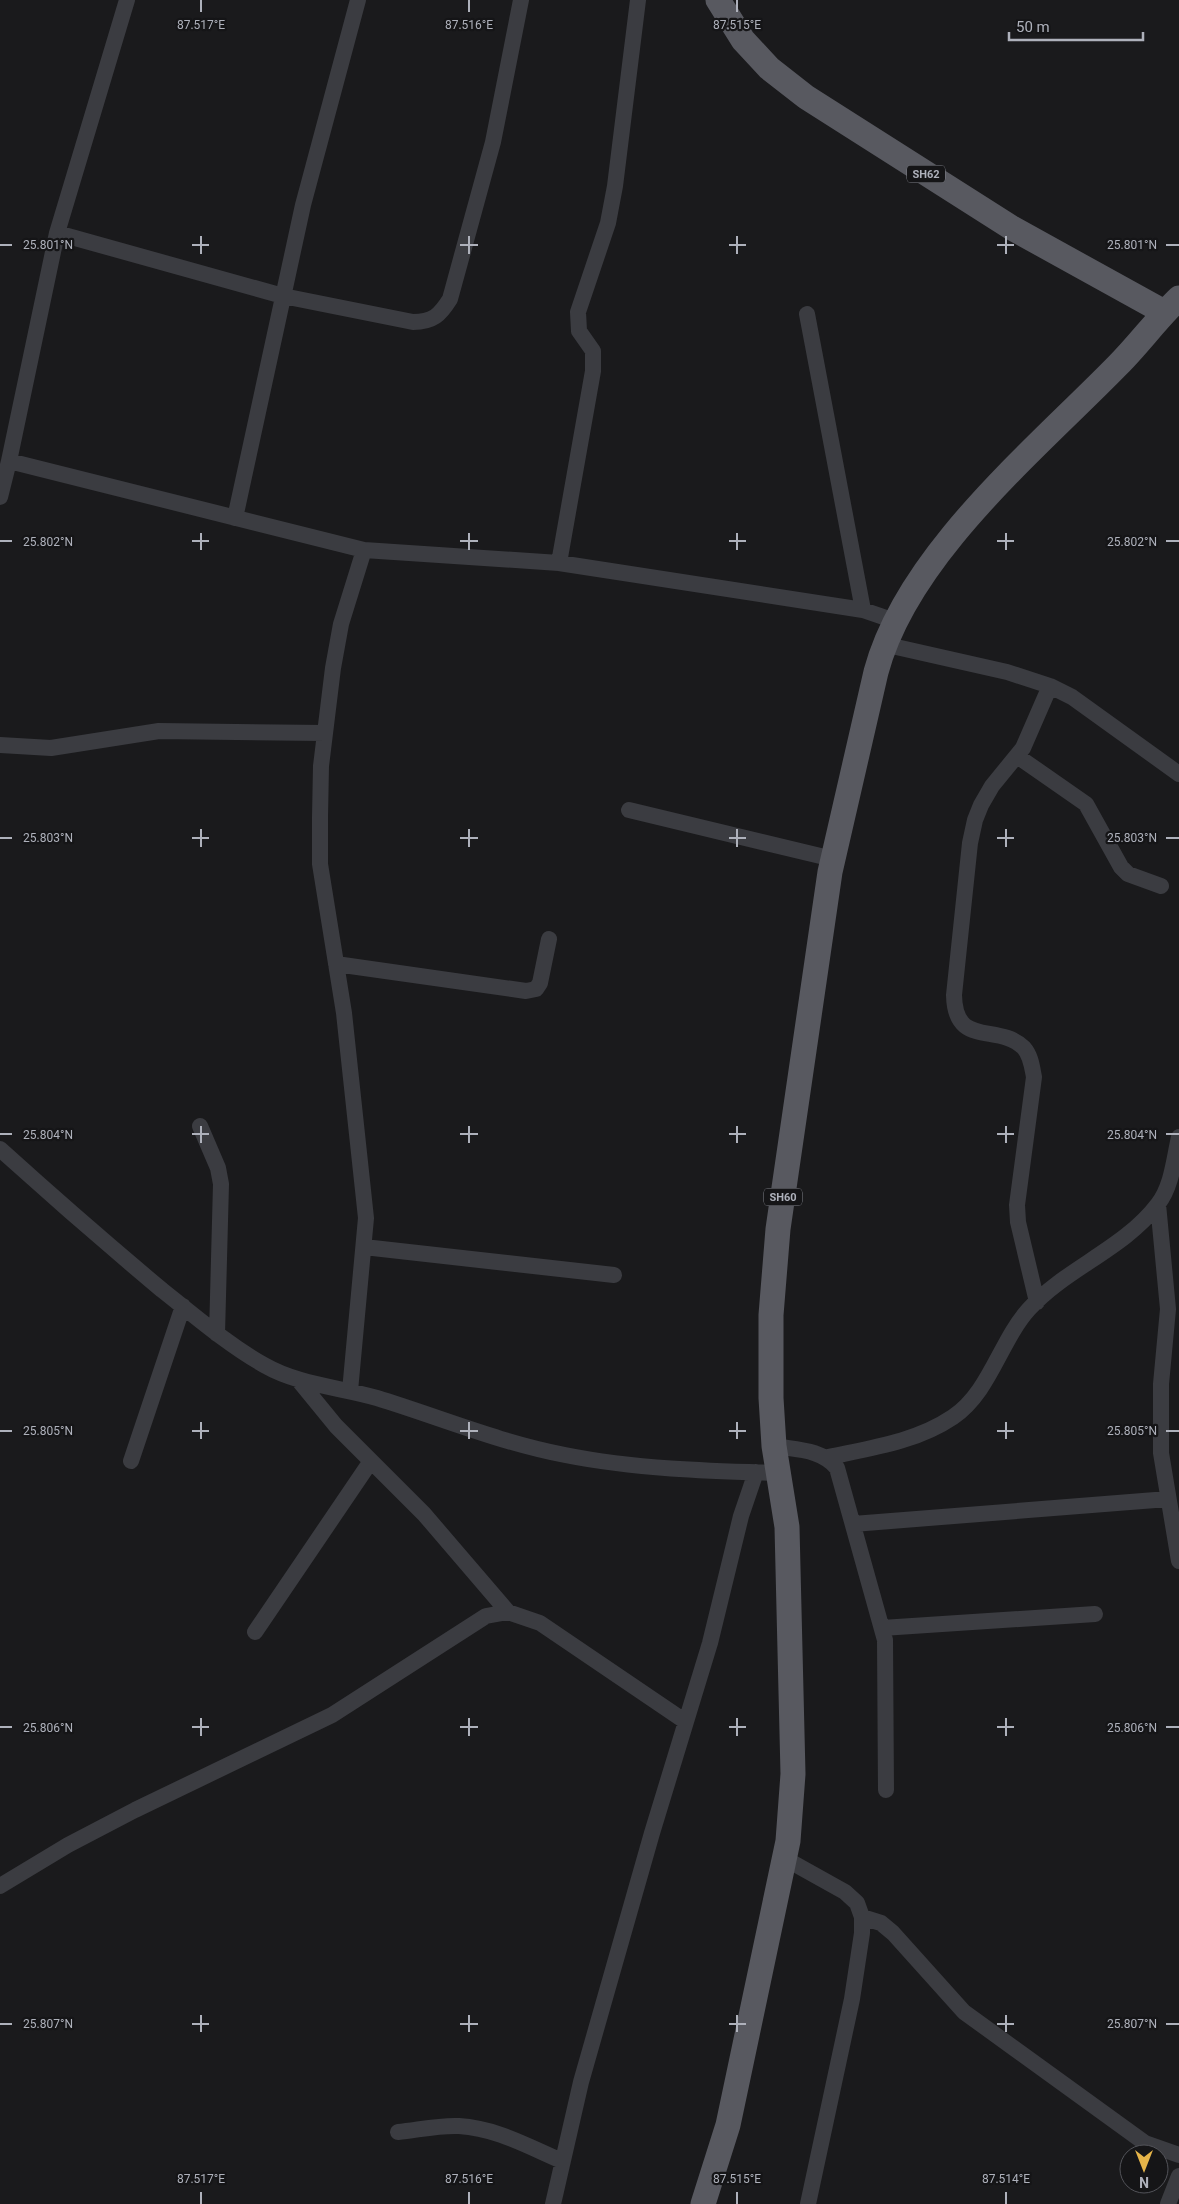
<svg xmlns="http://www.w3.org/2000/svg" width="1179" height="2204" font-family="Roboto,sans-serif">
  <rect width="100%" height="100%" fill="#1a1a1c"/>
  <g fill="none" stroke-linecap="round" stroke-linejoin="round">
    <path stroke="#3b3c41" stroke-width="16" d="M127 0 57 233 9 461 364 550 559 563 863 610 895 621
      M57 233 283 296 413 322C433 322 440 315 450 299L493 142 521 0
      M807 314 863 610
      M0 497 9 461
      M235 518 303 205 358 0
      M559 563 593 371V351L579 331 578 312 608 223 615 186 638 0
      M883 644 1007 672 1050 686 1072 697 1179 774
      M0 745 51 748 159 731 325 733
      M1017 756 1086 804 1121 867 1128 874 1161 886
      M629 810 833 859
      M336 964 526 991 536 989 540 983 549 939
      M200 1126 218 1168 221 1184 217 1334
      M0 1149C53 1197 107 1244 162 1290 195 1316 227 1344 264 1365 299 1385 339 1387 377 1398 439 1417 501 1443 565 1455 635 1469 708 1471 779 1473
      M1158 1204 1168 1309 1161 1384V1453L1179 1561
      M364 1247 614 1275
      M1037 1302 1018 1222 1017 1205 1034 1077C1032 1067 1031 1056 1024 1048 998 1022 955 1049 954 995L970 843 975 820 981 805 992 786 1023 748 1050 686
      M300 1382 336 1426 424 1514 508 1612
      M350 1391 366 1218 344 1013 320 864V817L321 766 333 668 341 624 364 550
      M774 1446C798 1450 821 1449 837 1468L885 1640 886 1790
      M828 1457C871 1448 916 1442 953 1417 990 1392 1000 1341 1029 1309 1066 1268 1124 1249 1158 1204 1172 1186 1174 1159 1179 1137
      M131 1461 183 1306
      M853 1524 1168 1499
      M882 1628 1095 1614
      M255 1632 371 1461
      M784 1858 845 1892 857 1903 862 1917V1933L852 1999 808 2204
      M0 1886 68 1845 135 1810 332 1715 486 1616 508 1612 540 1623 686 1722
      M862 1917 881 1923 893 1933 964 2012 1145 2143 1179 2155
      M398 2132C418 2130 439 2125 459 2126 496 2128 529 2147 562 2161
      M553 2204 581 2082 652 1833 710 1643 741 1516 756 1472
      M1168 2204 1179 2176"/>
    <path stroke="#585960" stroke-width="25" d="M718 0 743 40 769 68 806 97 1012 228 1164 312
      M703 2204 728 2125 788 1841 793 1774 787 1527 774 1446 771 1398V1315L778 1229 830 872 876 672C907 555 1035 450 1118 365 1139 344 1157 319 1179 298"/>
  </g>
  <path fill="none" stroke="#aeb1bb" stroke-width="2" d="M201 0V12M469 0V12M737 0V12M201 236V254M469 236V254M737 236V254M1006 236V254M0 245H12M192 245H209M460 245H478M729 245H746M997 245H1014M1166 245H1179M201 533V550M469 533V550M737 533V550M1006 533V550M0 541H12M192 541H209M460 541H478M729 541H746M997 541H1014M1166 541H1179M201 829V847M469 829V847M737 829V847M1006 829V847M0 838H12M192 838H209M460 838H478M729 838H746M997 838H1014M1166 838H1179M201 1126V1143M469 1126V1143M737 1126V1143M1006 1126V1143M0 1134H12M192 1134H209M460 1134H478M729 1134H746M997 1134H1014M1166 1134H1179M201 1422V1439M469 1422V1439M737 1422V1439M1006 1422V1439M0 1431H12M192 1431H209M460 1431H478M729 1431H746M997 1431H1014M1166 1431H1179M201 1718V1736M469 1718V1736M737 1718V1736M1006 1718V1736M0 1727H12M192 1727H209M460 1727H478M729 1727H746M997 1727H1014M1166 1727H1179M201 2015V2032M469 2015V2032M737 2015V2032M1006 2015V2032M0 2024H12M192 2024H209M460 2024H478M729 2024H746M997 2024H1014M1166 2024H1179M201 2192V2204M469 2192V2204M737 2192V2204M1006 2192V2204"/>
  <g text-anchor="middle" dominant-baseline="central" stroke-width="4.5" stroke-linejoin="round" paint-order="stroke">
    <g fill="#151517" stroke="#80828a" stroke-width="1">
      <rect x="907" y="165.5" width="38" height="17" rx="4"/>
      <rect x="764" y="1188.5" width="38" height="17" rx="4"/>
    </g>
    <g font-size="11" font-weight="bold" fill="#aeb1bb">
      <text x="926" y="174">SH62</text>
      <text x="783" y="1197">SH60</text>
    </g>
  </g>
  <g font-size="12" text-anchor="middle" fill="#aeb1bb" stroke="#151517" stroke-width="4.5" stroke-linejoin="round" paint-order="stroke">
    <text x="201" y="29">87.517°E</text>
    <text x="469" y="29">87.516°E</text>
    <text x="737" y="29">87.515°E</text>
    <text x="1132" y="249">25.801°N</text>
    <text x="48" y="249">25.801°N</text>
    <text x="1132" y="546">25.802°N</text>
    <text x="48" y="546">25.802°N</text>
    <text x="48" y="842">25.803°N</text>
    <text x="1132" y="842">25.803°N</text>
    <text x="48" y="1139">25.804°N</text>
    <text x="1132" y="1139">25.804°N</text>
    <text x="1132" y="1435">25.805°N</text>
    <text x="48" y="1435">25.805°N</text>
    <text x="48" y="1732">25.806°N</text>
    <text x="1132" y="1732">25.806°N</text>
    <text x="48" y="2028">25.807°N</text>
    <text x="1132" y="2028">25.807°N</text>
    <text x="201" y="2183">87.517°E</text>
    <text x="469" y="2183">87.516°E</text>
    <text x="737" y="2183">87.515°E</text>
    <text x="1006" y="2183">87.514°E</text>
  </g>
  <g transform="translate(1144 2169) rotate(180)"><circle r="24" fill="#151517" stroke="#525359"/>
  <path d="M0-4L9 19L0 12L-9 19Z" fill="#e5b449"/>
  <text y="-8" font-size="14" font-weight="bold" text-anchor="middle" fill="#aeb1bb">N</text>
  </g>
  <path d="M1009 32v8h134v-8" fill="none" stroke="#aeb1bb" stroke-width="2.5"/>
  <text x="1016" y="32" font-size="15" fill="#aeb1bb" stroke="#151517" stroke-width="4" paint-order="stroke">50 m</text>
</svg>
